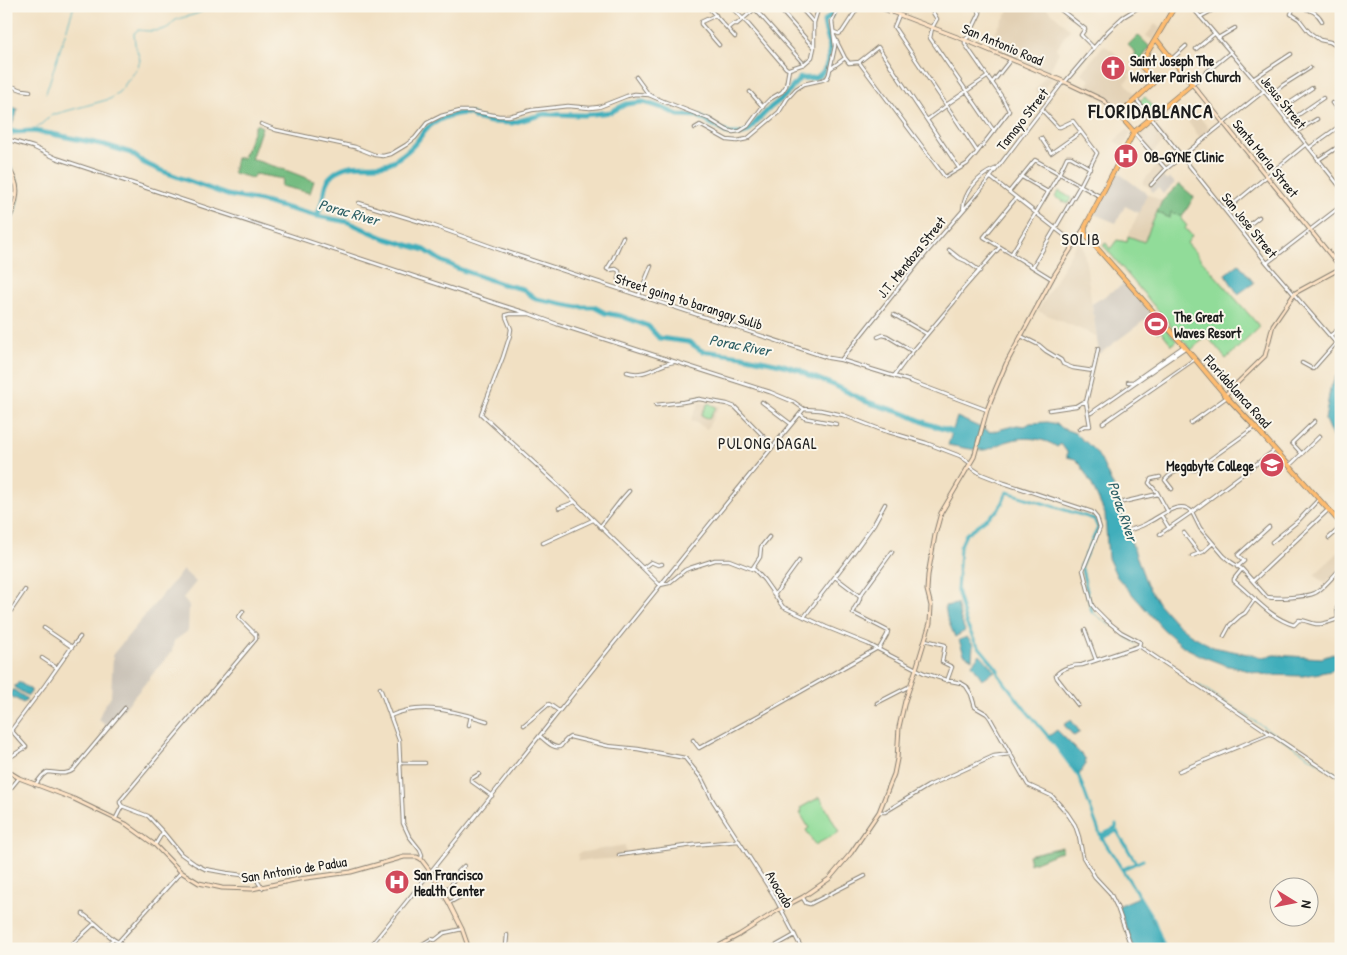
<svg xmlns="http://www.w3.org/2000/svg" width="1347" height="955" font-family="'Patrick Hand',sans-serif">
  <rect width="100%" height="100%" fill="#fbf7ec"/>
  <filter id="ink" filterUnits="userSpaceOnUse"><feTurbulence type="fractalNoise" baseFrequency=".02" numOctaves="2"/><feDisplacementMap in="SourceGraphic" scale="10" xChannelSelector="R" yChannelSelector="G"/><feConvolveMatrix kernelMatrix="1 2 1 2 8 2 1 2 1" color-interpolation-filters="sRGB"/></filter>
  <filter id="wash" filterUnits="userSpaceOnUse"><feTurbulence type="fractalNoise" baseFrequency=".0096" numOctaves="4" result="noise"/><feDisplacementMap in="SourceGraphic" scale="20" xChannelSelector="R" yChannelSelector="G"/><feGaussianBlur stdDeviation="1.12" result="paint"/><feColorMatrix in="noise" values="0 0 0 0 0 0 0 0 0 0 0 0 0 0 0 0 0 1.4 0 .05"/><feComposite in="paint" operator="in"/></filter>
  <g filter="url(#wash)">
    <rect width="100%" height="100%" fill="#f1e0c3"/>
    <path fill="#e2d0b4" d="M1012 6H1044L1070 29 1056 49 1059 52 1049 73 995 49 1001 35 995 32Z
      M1155 24 1160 28 1153 40 1146 36Z
      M1104 45 1114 52 1131 72 1128 75 1130 77 1125 82 1136 96 1119 112 1103 98 1084 89 1090 80 1081 73Z
      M1046 75 1053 78 1039 94 1034 91Z
      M1197 114 1211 131 1201 139 1188 122Z
      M1152 121 1170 143 1167 145 1163 142 1152 153 1137 133Z
      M1128 129 1131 133 1124 148 1114 141Z
      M1158 164 1166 172 1150 188 1142 183Z
      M1147 194 1162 201 1144 242 1128 236Z
      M1081 235 1087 269 1096 336 1038 311Z
      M699 402 720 406 707 429 691 420Z
      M1341 550V567L1325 583 1314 575Z
      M625 845 626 855 621 857V858L579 861 578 853Z"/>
    <path fill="#cac3b8" d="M1116 171 1147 194 1139 213 1125 206 1116 223 1094 214Z
      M1163 177 1167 181 1170 178 1175 183 1163 194 1158 188 1153 192 1150 188Z
      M1127 282 1153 314 1099 354 1092 304Z
      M183 570 196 582 183 598 189 606 188 631 174 641 172 651 108 728 100 720 99 717 104 706 111 697 113 654Z"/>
    <path fill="#91dc99" stroke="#567c5a" d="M1145 97 1156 110 1150 115 1138 102Z
      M1059 191 1071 198 1068 204 1055 197Z
      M1157 212 1169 218 1171 212 1182 217 1181 219 1187 226 1185 228 1192 236 1187 243 1260 327 1226 359 1207 336 1191 350 1103 245 1106 243 1110 249 1117 240 1127 242 1128 236 1144 242Z
      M1153 314 1177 341 1172 345 1161 331 1158 333 1147 320Z
      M708 403 716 407 709 419 701 415Z
      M820 797 839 832 815 845 806 830 809 828 800 813 802 812 800 808Z"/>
    <path fill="#74bc81" stroke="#486c4e" d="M1138 35 1150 47 1137 66 1132 61 1133 59 1132 58 1136 53 1128 45Z
      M256 124 262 127 251 159 283 169 314 181 310 193 281 186 283 179 255 174 252 178 233 173 236 158H243Z
      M1179 184 1194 197 1182 217 1171 212 1170 218 1157 212 1162 201Z
      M1062 847V851L1030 864 1028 855Z"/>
    <path fill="#3faebb" stroke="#2e656c" d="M6 105 18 109 9 133 6 132Z
      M1239 264 1254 283 1238 294 1225 274Z
      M1341 366V457L1325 420 1330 389Z
      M957 417 990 432 1017 425 1025 426 1030 423 1047 422 1057 424 1061 428 1075 433 1082 440 1086 442 1096 452 1101 460 1115 490 1128 533 1147 585 1159 604 1173 620 1190 634 1213 647 1262 657 1275 655 1322 658 1341 651V666L1331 671 1303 676 1266 675 1225 665 1204 657 1184 647 1163 629 1117 577 1108 558 1105 514 1091 483 1080 464 1075 459 1067 457V452L1061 444 1057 447C1045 438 1023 436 1009 441 1000 443 992 450 983 450 972 450 959 447 948 445Z
      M957 604 960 617 965 631 955 637 947 618 945 606Z
      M967 637 973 645 972 659 964 654 959 640Z
      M980 654 995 671 982 679 972 664Z
      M19 682 31 690V692L28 696 15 688 14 687Z
      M12 690H14L26 698V700L23 703 9 695Z
      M1071 720 1080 732 1074 736 1064 725Z
      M1057 730 1085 758 1086 764 1079 775 1049 736Z
      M1139 897 1157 929 1163 949 1142 948 1134 949 1118 906Z"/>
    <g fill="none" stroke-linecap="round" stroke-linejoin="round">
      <path stroke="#3faebb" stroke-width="1" d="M46 93 74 6
        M33 131 52 115 110 99 119 92 137 69 140 60 135 44 134 33 138 30C147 31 158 32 167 28 170 27 172 22 176 20 187 15 200 16 209 6
        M11 138 14 132
        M6 268 9 253 10 226 16 210 20 189 9 161 8 151 10 141
        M1092 612 1111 626
        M1125 636 1136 644
        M1199 685 1341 777"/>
      <path stroke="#3faebb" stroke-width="3" d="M1092 612 1081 565 1098 528 1094 519 1007 492 1003 502 998 510 966 534 960 547 959 565 957 590 966 623 975 642 995 666 998 670V674L1024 708 1053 742 1079 777 1101 837 1115 858 1154 920 1165 949
        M1100 834H1103L1116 828V825
        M1101 838 1117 831 1136 863
        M1123 869 1143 860"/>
      <path stroke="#3faebb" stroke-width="5" d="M6 130 14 132 33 131 52 134 105 145 131 153 144 163 162 171 227 195 260 201 317 216 348 222 384 238 425 250 440 260 459 269 502 284 523 289 536 299 578 307H594L605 313 621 316 648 326 659 338 689 342 702 351 742 356 780 364 800 370 808 375 836 386 867 402 906 414 928 424 959 434
        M317 216C319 212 321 207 322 202 325 193 323 184 330 177 351 155 374 173 395 160 403 155 412 148 418 140 421 136 423 132 427 128 438 119 460 109 473 115L475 118 491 122 512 123 544 114 584 115 611 112 626 104 643 102 663 108 678 115 698 116 729 134H743L749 131 754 124 771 107 784 97 800 78C806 78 811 79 816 77 827 73 831 53 829 42 827 35 825 29 824 22L830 16 836 6"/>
    </g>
  </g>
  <g filter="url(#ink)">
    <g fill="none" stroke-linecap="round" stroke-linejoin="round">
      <defs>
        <path id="street" d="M707 6 735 37
          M730 6 749 25 786 68 788 69
          M777 6 814 48
          M799 6 814 23
          M929 6 937 19 932 28 930 38 994 131
          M1056 6 1085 29 1081 35 1093 47
          M1191 6 1264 91 1341 188
          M1288 6C1293 9 1296 7 1301 8 1310 9 1318 13 1322 21
          M755 9 804 64
          M1293 9 1291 14 1299 19 1309 32 1320 40 1330 42 1341 49
          M716 15 701 22V24L719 45
          M899 15 894 27 977 151
          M1200 17 1211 11
          M728 28 733 24H737L758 6
          M834 32 839 34 842 32 859 6
          M834 36 845 58 849 63 859 62
          M1218 38 1235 28
          M1196 49 1214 34
          M1173 58 1186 46
          M789 69 804 64 812 57 814 48V23L819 6
          M830 69 845 58
          M636 77 649 95
          M1253 79 1291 54
          M1065 82 1108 31 1123 17 1141 6
          M992 83 1011 59
          M6 84 22 90 30 91
          M1192 84 1231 52
          M750 92 763 107
          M1269 97 1283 85 1310 68
          M1136 99 1267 263 1336 343 1313 369 1302 363
          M1332 103 1341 115
          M946 105 987 77
          M1279 110 1312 88
          M927 120 946 106
          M1288 122 1323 98
          M261 124 276 130 355 147 375 155 383 156 391 154 406 145 415 138 427 123 441 116 460 111H471L499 116H509L532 110 568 106 590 108 599 107 627 96 635 94 649 95 663 101 709 119 727 130 733 132 740 131 748 126 763 106 770 99 782 92 786 86 789 69
          M695 128 700 125 727 140 737 141 747 139 779 112 787 99 796 89 804 84 822 80 827 78 829 74 835 46 832 21 839 6
          M1296 132 1317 119
          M1134 133 1166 169
          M1041 138 1051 153 1081 132
          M6 139 33 147 56 158 504 306 530 314 557 324 770 392 794 402 804 409 820 410 843 415 882 430 926 443 960 456 970 463
          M1309 148 1341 125
          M1318 160 1341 145
          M959 168 878 47 859 62 945 177 967 164 975 155 1009 111 1002 97 965 44V40L969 36 980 13 975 6
          M990 177 1074 243
          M1022 177 1048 192
          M1151 185 1166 169 1264 91
          M1009 192 1035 160 1101 197
          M1016 198 984 237 1052 279
          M359 203 434 226 501 250 829 358 841 360 910 381 987 410
          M963 209C964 192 979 175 995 169
          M1226 210 1306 144
          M1242 231 1259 217
          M949 250 959 258 966 261 980 271
          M1012 253 1059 174 1067 157H1071L1090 168
          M1267 263 1341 206
          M1033 266 1080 186 1097 153 1073 121 1060 127H1058L1042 110
          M619 289V271L616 269 609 270 607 269 612 261 623 237
          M639 295 651 266
          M530 314H510L506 315V317L511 329 510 335 503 357 481 414 555 482 660 585 669 583 685 570 690 568 715 560H729L755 570 764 580 783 607 826 627 868 644 924 673 946 680 961 683 966 686 971 694 975 707 987 714 990 718 1028 785 1052 796 1067 813 1075 825 1079 837 1083 857 1095 877 1110 893 1117 907 1132 949
          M894 315 927 334
          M1331 335 1341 327
          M1021 336 1039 345 1046 351 1061 360 1063 364 1073 368 1093 371
          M878 337 883 335 887 336 912 351
          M841 360 927 252 979 192 1063 82
          M627 372C646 378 657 364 674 362
          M894 376 908 357 954 302 963 289 1000 247
          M1128 382H1133L1184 346
          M762 402 791 424
          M656 405 683 402 699 399 727 404 735 407 773 446
          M1049 410 1076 406 1081 403 1086 402
          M1091 413 1185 348
          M800 414 805 418 836 424
          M1103 423 1195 359
          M1191 423 1227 397
          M1079 429 1084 426H1090L1086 402 1095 364 1098 349
          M1275 450 1192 512 1200 528 1224 556 1231 562 1242 569 1267 597C1276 599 1307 597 1315 593 1322 590 1335 574 1341 568
          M1302 454 1292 443 1315 421
          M969 466 981 474 1004 483 1092 512 1097 518 1100 528 1083 570 1092 605 1095 609 1107 621 1121 632 1140 642 1139 646 1341 781
          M1289 466 1320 436
          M1160 477 1151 479 1149 483 1157 492 1168 512
          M1172 489 1165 480C1173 470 1183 469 1195 470L1255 427
          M1123 502 1158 494
          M559 508 575 502
          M1161 515 1169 528
          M600 527 621 500 629 491
          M1130 530C1136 528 1143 526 1149 522 1161 516 1180 499 1192 512L1160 534
          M1184 533 1199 553
          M1329 538 1341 527
          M1272 542 1298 521 1318 500
          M543 543 593 520
          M1192 556 1203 552 1213 543
          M1237 567 1244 561 1238 555 1269 527
          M643 568 651 562 658 565 662 564
          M752 569 760 557 761 547 769 537
          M1242 569 1234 579V581C1253 596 1270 618 1294 625L1299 620C1305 620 1310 623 1316 624 1325 625 1333 620 1341 618
          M835 577 860 596 892 552
          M1253 581 1329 509
          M775 594 799 561
          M860 596C861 603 853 606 853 613L888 631 887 635 879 649
          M804 617 853 553 874 524 885 504
          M6 618 25 590
          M1338 618 1337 608 1341 602
          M44 628 72 647
          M1085 630 1096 660
          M1224 636 1230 625 1240 616 1245 613 1255 599
          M925 640 945 645 942 662 952 667 947 681
          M42 658 57 668
          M380 688 399 740 403 823 409 836 420 850 422 855 421 859
          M877 703 910 686
          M1078 705 1057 678 1056 675C1062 668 1073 665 1082 665L1139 646
          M390 716C421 702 455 711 487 721
          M469 725 471 716
          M524 725 549 704 559 711
          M6 728 11 730 12 729 45 685 71 648 80 637
          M540 736C545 740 555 751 561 746 564 742 566 739 570 737L608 746 638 749 685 758 702 779 713 801 773 894 802 949
          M693 740 699 748 765 712 876 649
          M9 759C13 754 21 751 26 747L11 730
          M400 763H425
          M1179 771 1269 734
          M479 774 471 779V781L492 796
          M35 785 42 776 47 772C56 772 66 776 73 770L125 708
          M6 794 19 778
          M122 806 120 803V801L256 639V635L240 619 239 617 243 611
          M879 812H885L928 786 994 756 1010 754
          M116 818 122 806 148 816 163 832 155 845
          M163 832 181 854 195 864 205 869 227 873 257 877 258 882 262 888
          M619 855 693 845 738 841
          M442 891 451 886 456 874 464 866
          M803 898 806 903 810 904 865 876
          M449 903 472 890
          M83 914 95 923
          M118 942 126 949
          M418 947 431 939 435 940 444 933 462 929
          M67 949 95 923 113 939
          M83 949 84 948 87 949
          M103 949 113 939 118 942 181 872
          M368 949C514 770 656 587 804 409
          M496 949 506 946 507 935
          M770 949 795 935"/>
        <path id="secondary" d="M876 6 965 40 1065 82 1103 100 1119 115
          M1192 84 1341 268
          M6 163C9 169 13 175 15 181 21 195 11 214 6 227
          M1225 395 1265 356 1273 325 1295 293 1341 268
          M6 770 19 778 74 799 126 824 155 845 181 872 199 883 222 888 252 889 299 879 351 872 404 857H417L421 859 430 871 449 903 462 929 469 949
          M713 949 739 935 778 910 803 897 829 879 851 853 879 812 894 774 897 759 899 727 905 701 916 669 930 623 931 606 927 590 928 575 935 535 941 513 974 457 987 410 995 390 1006 364 1053 277 1085 227"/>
        <path id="primary" d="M1156 39 1192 84 1134 132 1085 227V233L1088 238 1184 346 1225 395 1255 427 1341 524
          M1134 132 1119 115 1153 83V79L1140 65 1175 6"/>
      </defs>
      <use href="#street" stroke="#867e70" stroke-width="4.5"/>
      <use href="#secondary" stroke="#867e70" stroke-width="5"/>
      <use href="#primary" stroke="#867e70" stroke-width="5.5"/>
      <use href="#street" stroke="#fff" stroke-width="2.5"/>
      <use href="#secondary" stroke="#ffe4c6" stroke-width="3"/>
      <use href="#primary" stroke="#febc70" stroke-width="4"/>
    </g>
  </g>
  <defs>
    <symbol id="church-disc" viewBox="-11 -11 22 22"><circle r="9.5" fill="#d1495b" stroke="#fbf7ec"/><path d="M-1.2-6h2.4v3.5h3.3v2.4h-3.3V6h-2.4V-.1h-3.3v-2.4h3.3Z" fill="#fff"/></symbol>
    <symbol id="hospital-disc" viewBox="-11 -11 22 22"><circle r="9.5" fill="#d1495b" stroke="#fbf7ec"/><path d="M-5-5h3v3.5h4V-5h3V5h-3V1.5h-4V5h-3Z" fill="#fff"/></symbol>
    <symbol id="stadium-disc" viewBox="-11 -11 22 22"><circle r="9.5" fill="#d1495b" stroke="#fbf7ec"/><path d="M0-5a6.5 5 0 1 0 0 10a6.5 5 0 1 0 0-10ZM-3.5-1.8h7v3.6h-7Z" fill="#fff"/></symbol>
    <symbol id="university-disc" viewBox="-11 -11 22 22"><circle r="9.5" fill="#d1495b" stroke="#fbf7ec"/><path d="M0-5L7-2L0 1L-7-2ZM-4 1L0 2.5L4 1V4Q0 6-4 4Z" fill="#fff"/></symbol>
  </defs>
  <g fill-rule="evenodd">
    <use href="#church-disc" x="1099" y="54" width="28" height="28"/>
    <use href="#hospital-disc" x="1112" y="142" width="28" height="28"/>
    <use href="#stadium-disc" x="1142" y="310" width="28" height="28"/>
    <use href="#university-disc" x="1258" y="451" width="28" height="28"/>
    <use href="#hospital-disc" x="383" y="868" width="28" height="28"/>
  </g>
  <g text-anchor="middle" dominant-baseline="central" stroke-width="4" stroke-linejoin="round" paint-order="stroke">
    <g font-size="14" fill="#1c1c1c" stroke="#fbf7ec">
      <text transform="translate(1003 44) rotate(23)">San Antonio Road</text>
      <text transform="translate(1284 102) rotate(51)">Jesus Street</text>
      <text transform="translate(1022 119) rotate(-52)">Tamayo Street</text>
      <text transform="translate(1266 158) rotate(51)">Santa Maria Street</text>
      <text transform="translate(1250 225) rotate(51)">San Jose Street</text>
      <text transform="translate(911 257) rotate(-51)">J.T. Mendoza Street</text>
      <text transform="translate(689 301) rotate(18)">Street going to barangay Sulib</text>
      <text transform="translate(1238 391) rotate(48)">Floridablanca Road</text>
      <text transform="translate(294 869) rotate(-9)">San Antonio de Padua</text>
      <text transform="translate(780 889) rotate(59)">Avocado</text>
    </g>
    <g font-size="14" font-weight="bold" fill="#1c1c1c" stroke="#fbf7ec" text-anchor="start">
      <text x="1130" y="60">Saint Joseph The<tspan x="1130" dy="16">Worker Parish Church</tspan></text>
      <text x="1144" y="156">OB-GYNE Clinic</text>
      <text x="1174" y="316">The Great<tspan x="1174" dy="16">Waves Resort</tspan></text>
      <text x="1254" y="465" text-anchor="end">Megabyte College</text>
      <text x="414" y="874">San Francisco<tspan x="414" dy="16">Health Center</tspan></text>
    </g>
    <g font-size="15" font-style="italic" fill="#2c5e64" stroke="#fbf7ec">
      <text transform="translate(349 212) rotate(16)">Porac River</text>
      <text transform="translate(740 345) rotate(11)">Porac River</text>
      <text transform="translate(1123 511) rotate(71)">Porac River</text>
    </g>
    <g font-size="16" letter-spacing="1" fill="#1c1c1c" stroke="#fbf7ec">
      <text x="1081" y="239">SOLIB</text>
      <text x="768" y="443">PULONG DAGAL</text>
    </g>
    <g font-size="19" font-weight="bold" letter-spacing="1" fill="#1c1c1c" stroke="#fbf7ec">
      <text x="1151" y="111">FLORIDABLANCA</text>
    </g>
  </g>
  <rect width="1347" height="955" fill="none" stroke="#fbf7ec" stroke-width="25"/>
  <g transform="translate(1294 902) rotate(100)"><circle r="24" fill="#fbf7ec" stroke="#a29f99"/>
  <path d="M0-4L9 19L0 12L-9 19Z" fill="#d1495b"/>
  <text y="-8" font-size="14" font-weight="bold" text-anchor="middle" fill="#1c1c1c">N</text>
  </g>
</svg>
